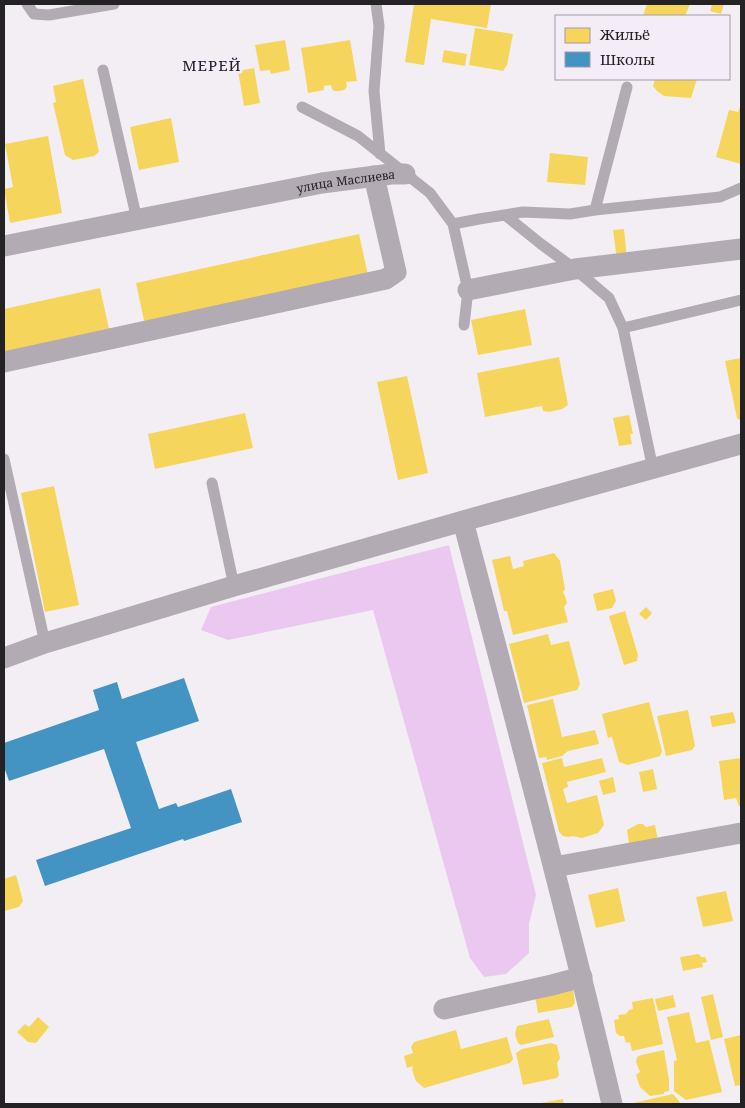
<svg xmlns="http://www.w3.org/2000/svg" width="745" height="1108" font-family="'Noto Serif',serif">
  <rect width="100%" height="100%" fill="#f3eef4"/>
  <path fill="#ebc8f0" d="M449 545 536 895 529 924V953L506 974 484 977 470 958 373 610 228 640 201 630 211 607Z"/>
  <path fill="#f6d55c" d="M414 4H491L487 28 431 19 424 65 405 62Z
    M647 4H690L685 16H643Z
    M712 4H724L721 14 710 11Z
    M475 28 513 34 507 65 503 71 469 65Z
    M285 40 290 70 271 74 270 70 260 71 255 45Z
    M350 40 357 81 346 82 347 87 344 90 339 91H334L332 89 331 85 324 86V90L308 93 301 48Z
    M444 50 467 54 465 66 442 62Z
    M254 68 260 103 244 106 238 71Z
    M83 79 99 152 94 156 73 160 65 155 53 103 56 102 53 86Z
    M655 79H697L691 98 664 96 657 91 653 86Z
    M741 104V164L716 157 729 110 738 112Z
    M171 118 179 162 139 170 130 127Z
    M48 136 62 213 10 223 4 189 13 187 5 144Z
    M550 153 588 157 585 185 547 182Z
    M624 229 627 259 617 260 613 230Z
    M359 234 368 275 145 325 136 283Z
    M100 288 109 329 4 352V309Z
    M525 309 532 345 478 355 471 320Z
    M559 357 568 405 562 409 549 412 543 411 542 406 485 417 477 373Z
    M741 358V421L737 418 725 361Z
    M407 376 428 473 398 480 377 382Z
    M245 413 253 448 155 469 148 434Z
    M629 415 633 434H630L632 444 619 446 613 418Z
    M54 486 79 605 45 612 21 493Z
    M554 553 560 561 565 589 563 592 565 596 567 603 564 607 568 622 513 635 507 611H504L492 560 510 556 513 569 524 566 523 561Z
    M613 589 616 601 612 608 597 611 593 594Z
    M646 607 652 613 646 620 639 614Z
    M625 611 638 655 637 661 624 665 609 616Z
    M548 634 551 645 569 641 580 684 577 690 524 703 509 644Z
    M553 699 562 737 595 730 599 744 568 751 562 756 547 760 546 757 539 758 527 705Z
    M649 702 662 751 660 756 628 765 619 762 612 737 608 738 602 714Z
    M688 710 695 746 692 750 666 756 657 716Z
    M733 712 736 723 712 727 710 716Z
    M562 758 564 767 602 758 606 772 567 782 568 787 563 789 567 803 597 795 604 825 598 833 582 838 573 836 568 837 563 836 559 832 542 763Z
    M741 758V806H739L736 798 724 800 719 761Z
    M653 769 657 789 643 792 639 772Z
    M613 777 616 792 603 795 599 781Z
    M638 824H643L646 827 655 825 658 841 629 844 627 830Z
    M16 875 23 901 19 907 4 911V879Z
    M618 888 625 921 596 928 588 895Z
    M726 891 733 921 703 927 696 897Z
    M698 954 700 955 701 957H705L707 962 702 963 703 967 683 971 680 957Z
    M573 989 575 1003 572 1007 538 1013 535 996Z
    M713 994 723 1037 711 1040 701 997Z
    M673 995 676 1007 658 1011 655 999Z
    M653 998 663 1044 632 1051 630 1042 626 1043 624 1036H620L616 1033 614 1020 619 1019 618 1015 626 1014 629 1010 633 1009 632 1002Z
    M689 1012 696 1043 709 1040 722 1092 686 1100 674 1091V1061L677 1060 667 1017Z
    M38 1017 49 1027 36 1043 28 1042 17 1032 25 1024 29 1027Z
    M549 1019 554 1037 521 1045 518 1043 515 1034 517 1026Z
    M456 1030 461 1049 507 1037 513 1059 510 1063 424 1088 416 1081 412 1070 413 1066 407 1068 404 1056 413 1053 411 1047 414 1042Z
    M741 1035V1085L735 1086 724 1039Z
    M551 1043 557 1045 560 1058 557 1063 559 1075 557 1078 523 1085 516 1053 522 1049Z
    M664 1050 669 1080V1091L664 1092V1094L650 1096 640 1087 636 1075 640 1072 636 1062 637 1057 641 1055Z
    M673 1094 679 1101 680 1104H629Z
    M563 1099 564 1104H541V1103Z"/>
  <path fill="#4393c3" d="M184 678 199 721 136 742 159 809 176 803 178 807 231 789 242 822 184 841 183 839 45 886 36 860 131 828 104 749 9 781 4 767V743L99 710 93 690 117 682 122 699Z"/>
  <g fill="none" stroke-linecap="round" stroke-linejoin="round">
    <path stroke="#b3abb4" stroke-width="11" d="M27 4 34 14 49 15 114 4
      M376 4 379 26 374 91 380 154
      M103 70 137 220
      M302 107 358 136 430 193 453 224 468 290 464 325
      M595 210 627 87
      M505 215 541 244 575 269 609 298 623 328 653 469
      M453 224 479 219 523 212 570 214 595 210 720 197 741 188
      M623 328 741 300
      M4 459 45 643
      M212 483 234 586"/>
    <g stroke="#b3abb4" stroke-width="21">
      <path id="s1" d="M4 246 322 183 391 174H405"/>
      <path d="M468 290 575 269 741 249"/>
      <path d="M4 362 386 279 396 272 374 176"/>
      <path d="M463 521 741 444"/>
      <path d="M4 658 45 643 234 586 463 521C514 715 566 909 612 1104"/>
      <path d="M554 867 741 833"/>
      <path d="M444 1009 552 985 582 977"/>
    </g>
  </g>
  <g text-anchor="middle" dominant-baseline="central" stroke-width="5" stroke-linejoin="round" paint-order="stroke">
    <g font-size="12" fill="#252226" stroke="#f4ecf6">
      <text stroke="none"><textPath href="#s1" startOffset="348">улица Маслиева</textPath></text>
    </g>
    <g font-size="15" letter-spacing="1" fill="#252226" stroke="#f4ecf6">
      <text x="212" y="65">МЕРЕЙ</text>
    </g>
  </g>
  <rect width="745" height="1108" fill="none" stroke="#252226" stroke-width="10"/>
  <rect x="555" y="15" width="175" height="65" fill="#f4ecf6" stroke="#a19ba3"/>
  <rect x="565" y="28" width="25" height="15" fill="#f6d55c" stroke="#a19ba3"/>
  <text x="600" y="40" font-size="15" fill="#252226">Жильё</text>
  <rect x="565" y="52" width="25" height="15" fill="#4393c3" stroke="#a19ba3"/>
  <text x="600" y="65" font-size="15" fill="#252226">Школы</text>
</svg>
